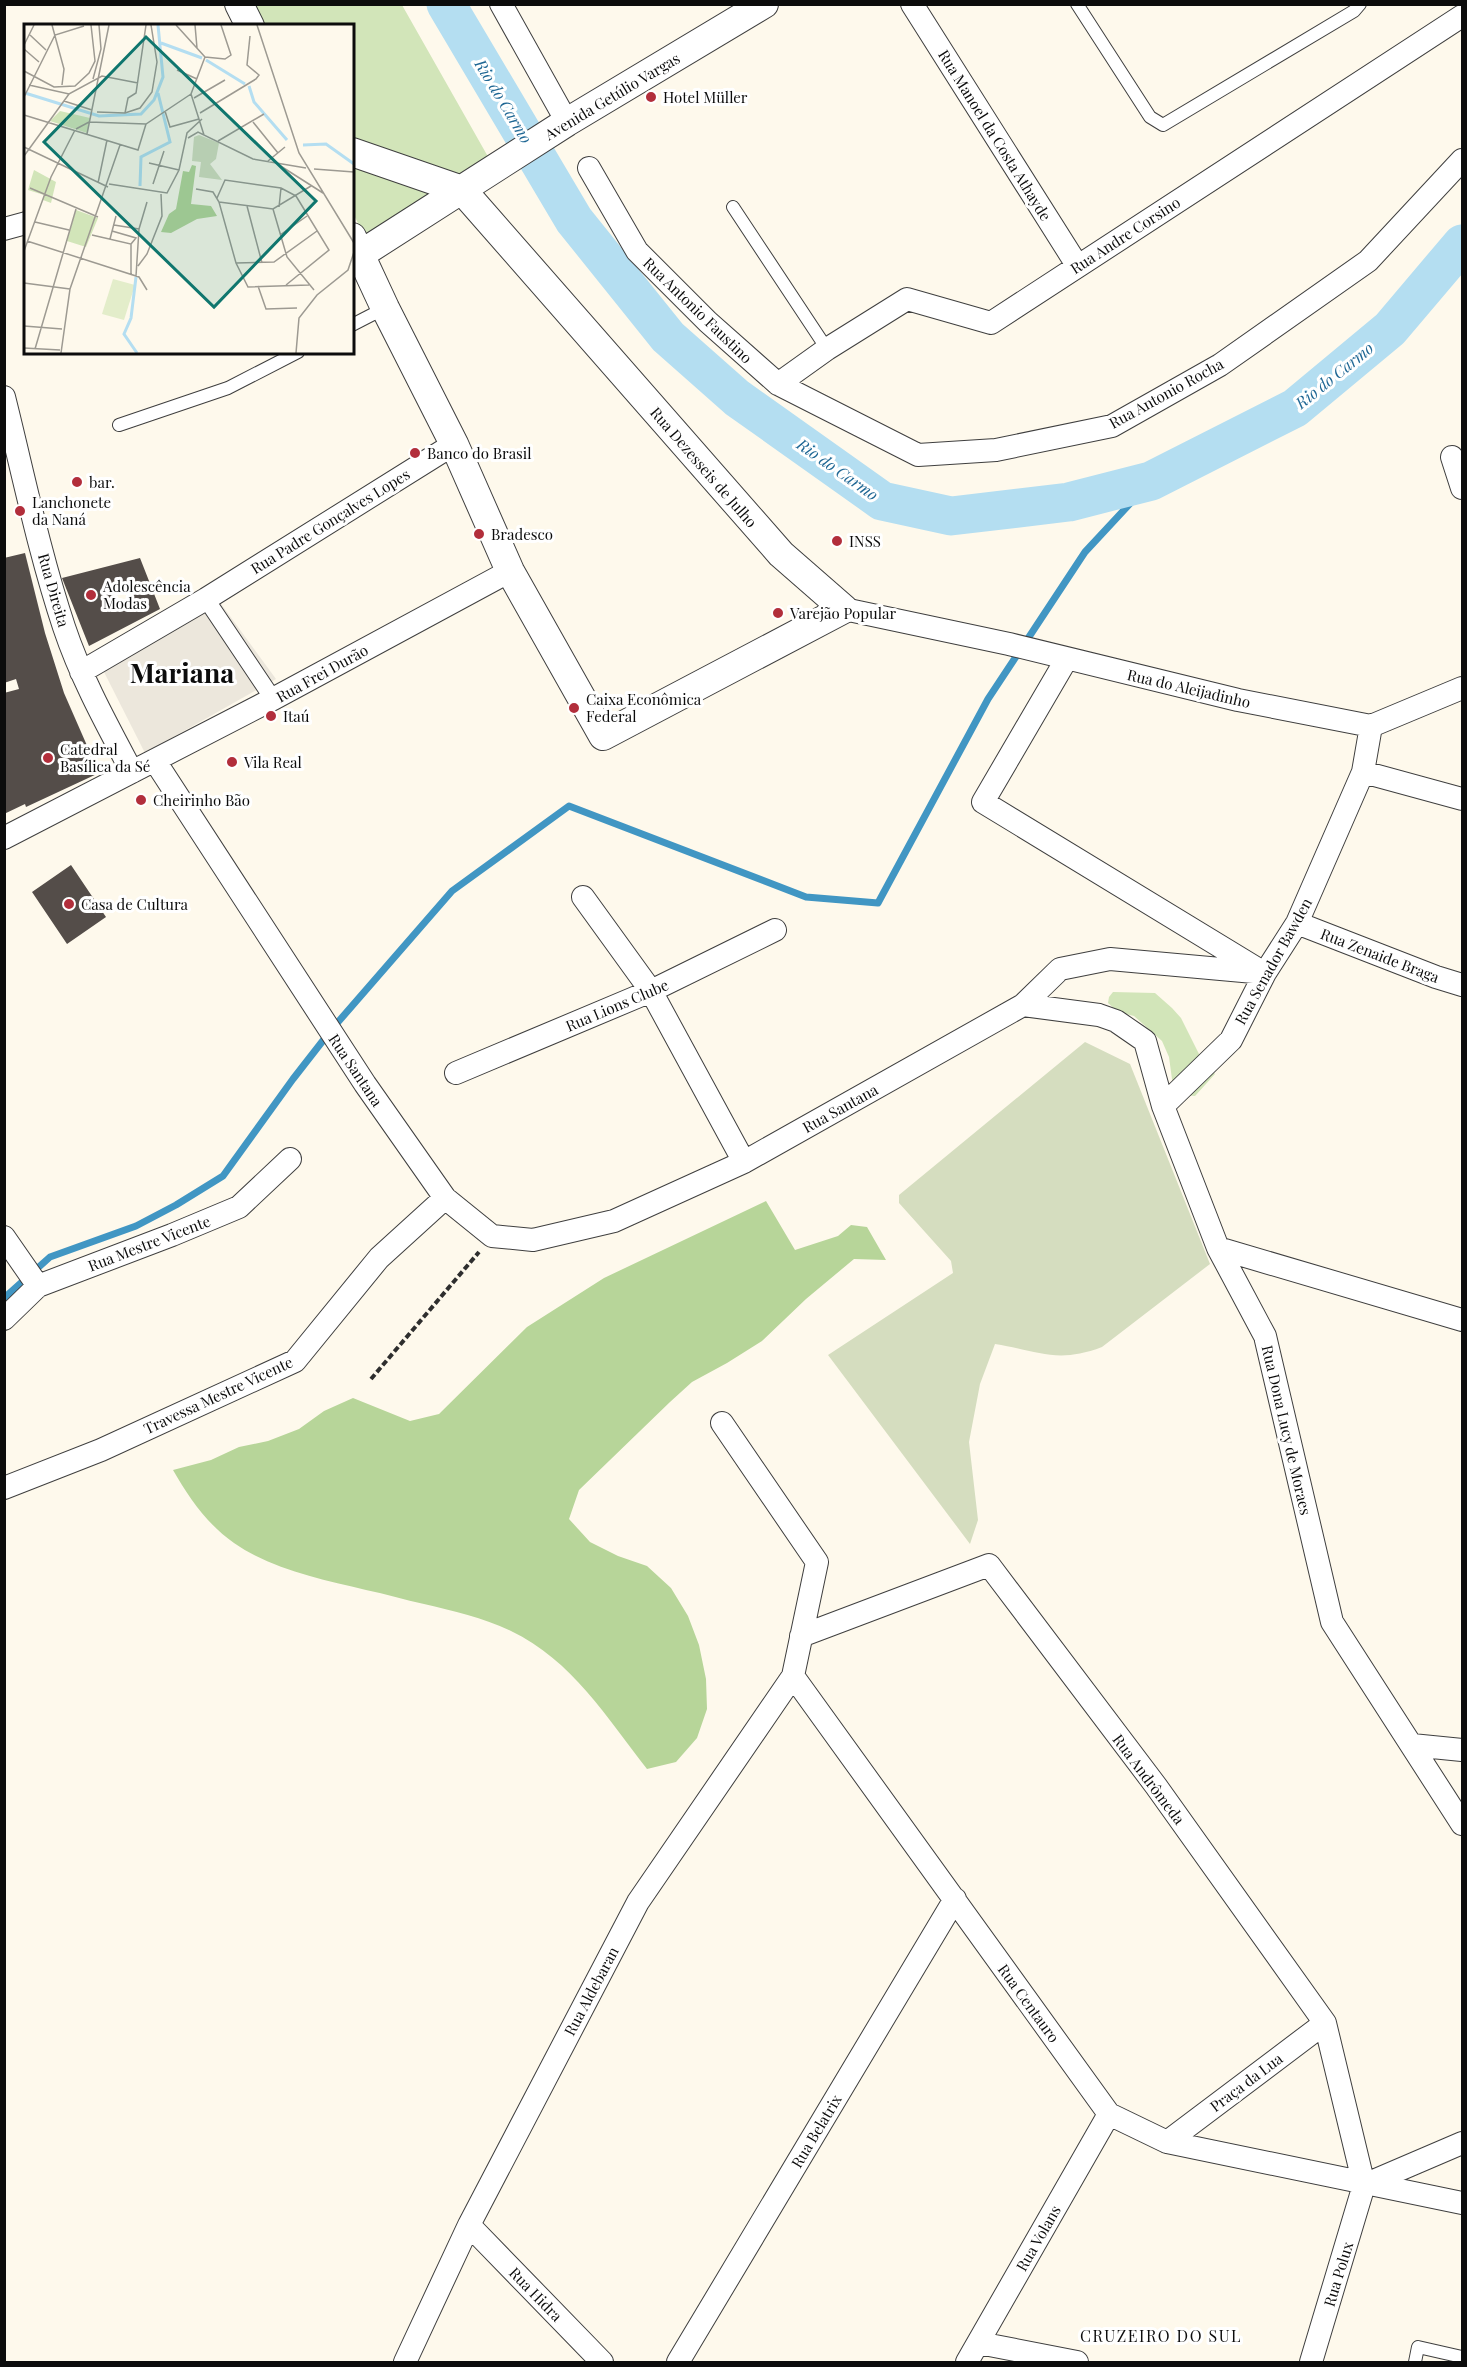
<svg xmlns="http://www.w3.org/2000/svg" width="1467" height="2367" font-family="'Playfair Display',serif">
  <rect width="100%" height="100%" fill="#fef9ec"/>
  <path fill="#d2e5b9" d="M250 5H402L495 169 369 246 353 213 352 26 260 25Z
    M1113 992 1155 993 1172 1008 1181 1018 1202 1060 1215 1074 1195 1096 1174 1094 1169 1057 1162 1041 1134 1016 1118 1012 1108 1003 1109 997Z"/>
  <path fill="#b7d599" d="M766 1201 795 1250 838 1236 851 1225 867 1227 886 1260 854 1259 806 1299 762 1341 727 1363 692 1382 670 1402 579 1490 569 1519 590 1542 618 1556 647 1566 671 1588 688 1616 699 1645 706 1679 707 1709 697 1738 676 1762 647 1769C607 1718 572 1660 511 1631 484 1618 453 1611 424 1604 405 1600 386 1594 366 1590 321 1579 273 1570 234 1543 207 1524 189 1498 173 1470L211 1460 239 1447 268 1441 299 1429 324 1411 353 1398 410 1421 439 1414 527 1327 604 1278Z"/>
  <path fill="#d5ddbf" d="M1085 1042 1130 1064 1210 1264 1102 1347C1057 1364 1039 1351 995 1344L980 1384 969 1442 978 1520 970 1544 828 1355 953 1273 951 1261 899 1203V1195Z"/>
  <path fill="#ece7dc" d="M219 601 276 679 145 753 104 672Z"/>
  <g fill="none" stroke-linecap="round" stroke-linejoin="round">
    <path stroke="#4196c3" stroke-width="7" d="M4 1298 50 1257 136 1226 176 1205 223 1176 293 1079 332 1029 452 891 569 806 806 897 878 903 988 699 1085 552 1151 481"/>
    <path stroke="#b4def1" stroke-width="39" d="M446 4 574 220 668 337 737 398 882 501 951 516 1069 502 1151 481 1295 408 1390 329 1462 244"/>
  </g>
  <path fill="#544d49" fill-rule="evenodd" d="M25 553 45 633 64 693 99 773 26 807 25 804 4 814V693L19 689 16 679 4 683V558Z
    M140 558 160 609 89 646 62 578ZM125 582 131 602 117 607 111 587Z
    M71 865 106 917 67 944 32 892Z"/>
  <g fill="none" stroke-linecap="round" stroke-linejoin="round">
    <defs>
      <path id="service" d="M1077 4 1150 117 1163 125 1354 11 1360 4
        M733 207 827 349
        M352 325 385 308
        M119 425 228 388 298 352
        M1415 2362 1418 2347 1462 2357"/>
      <path id="pedestrian" d="M206 599 273 699"/>
      <path id="minor" d="M501 4 567 122
        M912 4 1077 265
        M589 168 637 251 708 322 778 384 918 455 996 450 1112 426 1220 365 1368 261 1462 160
        M4 229 26 223
        M778 384 827 349 907 299 991 323 1462 16
        M4 397C23 473 39 552 64 627 81 678 107 725 132 772
        M1452 457 1462 488
        M844 609 1009 644 1238 700 1371 726
        M1066 660 983 802 1259 970
        M81 672 206 599 454 444
        M1371 726 1462 688
        M155 761 365 1084 445 1198 492 1236 533 1240 614 1221 744 1162 1023 1005 1060 969 1110 959 1265 973
        M1363 772 1462 799
        M4 838 273 699 510 571
        M583 897 651 991 744 1162
        M1297 923 1436 977 1462 985
        M1023 1005 1099 1015 1116 1021 1145 1041 1163 1106 1218 1248 1265 1336 1332 1622 1462 1824
        M456 1073 651 991 775 930
        M1163 1106 1231 1040 1265 973 1297 923 1363 772 1371 726
        M4 1237 38 1286
        M1218 1248 1462 1320
        M4 1319 38 1286 172 1235 239 1207 290 1159
        M4 1488 101 1450 295 1361 379 1258 445 1198
        M801 1636 989 1565 1156 1786 1325 2023 1364 2185
        M793 1676 1109 2114 1167 2142 1462 2203
        M1412 1745 1462 1750
        M1167 2142 1325 2023
        M1364 2185 1462 2143
        M469 2225 602 2362
        M979 2343 1077 2362
        M405 2362 469 2225 638 1902 793 1676 817 1562 722 1423
        M678 2362 955 1899
        M967 2362 1109 2114
        M1311 2362 1364 2185"/>
      <path id="tertiary" d="M239 4 250 26
        M352 152 462 190 781 554 844 609 603 736 510 571 454 444 385 308 352 237
        M361 254 567 122 764 4"/>
    </defs>
    <use href="#service" stroke="#3f3f3f" stroke-width="14"/>
    <use href="#pedestrian" stroke="#3f3f3f" stroke-width="18"/>
    <use href="#minor" stroke="#3f3f3f" stroke-width="24"/>
    <use href="#tertiary" stroke="#3f3f3f" stroke-width="30"/>
    <path stroke="#2e2e2e" stroke-width="4" stroke-dasharray="6 3" stroke-linecap="butt" d="M371 1379 479 1252"/>
    <use href="#service" stroke="#fff" stroke-width="12"/>
    <use href="#pedestrian" stroke="#fff" stroke-width="16"/>
    <use href="#minor" stroke="#fff" stroke-width="22"/>
    <use href="#tertiary" stroke="#fff" stroke-width="28"/>
  </g>
  <g fill="#b22e3b" stroke="#fff" stroke-width="2">
    <circle cx="651" cy="97" r="6"/>
    <circle cx="415" cy="453" r="6"/>
    <circle cx="77" cy="482" r="6"/>
    <circle cx="20" cy="511" r="6"/>
    <circle cx="479" cy="534" r="6"/>
    <circle cx="837" cy="541" r="6"/>
    <circle cx="91" cy="595" r="6"/>
    <circle cx="778" cy="613" r="6"/>
    <circle cx="574" cy="708" r="6"/>
    <circle cx="271" cy="716" r="6"/>
    <circle cx="48" cy="758" r="6"/>
    <circle cx="232" cy="762" r="6"/>
    <circle cx="141" cy="800" r="6"/>
    <circle cx="69" cy="904" r="6"/>
  </g>
  <g text-anchor="middle" dominant-baseline="central" stroke-width="6" stroke-linejoin="round" paint-order="stroke">
    <g font-size="15" fill="#0c0c0c" stroke="#fff">
      <text transform="translate(612 96) rotate(-31)">Avenida Getúlio Vargas</text>
      <text transform="translate(995 135) rotate(58)">Rua Manoel da Costa Athayde</text>
      <text transform="translate(1125 235) rotate(-33)">Rua Andre Corsino</text>
      <text transform="translate(698 310) rotate(44)">Rua Antonio Faustino</text>
      <text transform="translate(1166 393) rotate(-29)">Rua Antonio Rocha</text>
      <text transform="translate(704 467) rotate(49)">Rua Dezesseis de Julho</text>
      <text transform="translate(330 521) rotate(-32)">Rua Padre Gonçalves Lopes</text>
      <text transform="translate(54 590) rotate(74)">Rua Direita</text>
      <text transform="translate(322 673) rotate(-29)">Rua Frei Durão</text>
      <text transform="translate(1189 688) rotate(13)">Rua do Aleijadinho</text>
      <text transform="translate(1380 955) rotate(21)">Rua Zenaide Braga</text>
      <text transform="translate(1273 961) rotate(-61)">Rua Senador Bawden</text>
      <text transform="translate(617 1005) rotate(-23)">Rua Lions Clube</text>
      <text transform="translate(356 1070) rotate(56)">Rua Santana</text>
      <text transform="translate(840 1108) rotate(-29)">Rua Santana</text>
      <text transform="translate(149 1243) rotate(-21)">Rua Mestre Vicente</text>
      <text transform="translate(218 1395) rotate(-25)">Travessa Mestre Vicente</text>
      <text transform="translate(1287 1430) rotate(77)">Rua Dona Lucy de Moraes</text>
      <text transform="translate(1149 1779) rotate(53)">Rua Andrômeda</text>
      <text transform="translate(591 1991) rotate(-62)">Rua Aldebaran</text>
      <text transform="translate(1029 2003) rotate(54)">Rua Centauro</text>
      <text transform="translate(1246 2082) rotate(-37)">Praça da Lua</text>
      <text transform="translate(816 2131) rotate(-59)">Rua Belatrix</text>
      <text transform="translate(1038 2238) rotate(-60)">Rua Volans</text>
      <text transform="translate(1338 2274) rotate(-73)">Rua Polux</text>
      <text transform="translate(536 2294) rotate(46)">Rua Hidra</text>
    </g>
    <g font-size="15" fill="#0c0c0c" stroke="#fff" text-anchor="start">
      <text x="663" y="97">Hotel Müller</text>
      <text x="427" y="453">Banco do Brasil</text>
      <text x="89" y="482">bar.</text>
      <text x="32" y="502">Lanchonete<tspan x="32" dy="17">da Naná</tspan></text>
      <text x="491" y="534">Bradesco</text>
      <text x="849" y="541">INSS</text>
      <text x="103" y="586">Adolescência<tspan x="103" dy="17">Modas</tspan></text>
      <text x="790" y="613">Varejão Popular</text>
      <text x="586" y="699">Caixa Econômica<tspan x="586" dy="17">Federal</tspan></text>
      <text x="283" y="716">Itaú</text>
      <text x="60" y="749">Catedral<tspan x="60" dy="17">Basílica da Sé</tspan></text>
      <text x="244" y="762">Vila Real</text>
      <text x="153" y="800">Cheirinho Bão</text>
      <text x="81" y="904">Casa de Cultura</text>
    </g>
    <g font-size="16" font-style="italic" fill="#1f6794" stroke="#fff">
      <text transform="translate(504 101) rotate(59)">Rio do Carmo</text>
      <text transform="translate(1334 375) rotate(-39)">Rio do Carmo</text>
      <text transform="translate(838 469) rotate(35)">Rio do Carmo</text>
    </g>
    <g font-size="16" letter-spacing="1.5" fill="#0c0c0c" stroke="#fff">
      <text x="1161" y="2335">CRUZEIRO DO SUL</text>
    </g>
    <g font-size="27" font-weight="bold" fill="#0c0c0c" stroke="#fff">
      <text x="182" y="672">Mariana</text>
    </g>
  </g>
  <g transform="translate(24 24)">
    <rect width="330" height="330" fill="#fef9ec"/>
    <path d="M36 87 66 94 63 109 26 97ZM10 146 32 158 27 179 19 176 20 171 4 166ZM52 186 74 194 62 223 43 217Z" fill="#d2e5b9"/>
    <path d="M168 141 172 142 167 180 187 182 193 192 173 195 147 209 137 208 145 190 152 185 159 147 165 148Z" fill="#b7d599"/>
    <path d="M175 111 195 119 192 135 186 140 198 156 175 153 177 138 168 137 170 113Z" fill="#d5ddbf"/>
    <path d="M89 255 111 261 100 296 78 290Z" fill="#e3edca"/>
    <path fill="none" stroke="#b4def1" stroke-width="3" d="M137 19 178 34M182 36 221 60M225 62 230 78 263 116M1 69 75 92 117 90 130 76 139 53 134 1M279 121 302 120 330 140M116 162 117 133 146 118 134 69M112 253 107 294 100 310 113 329"/>
    <path fill="none" stroke="#9d9a92" stroke-width="1.5" d="M28 1 40 45 38 61M152 1 181 33M171 1 173 24M233 1 275 129 330 219M6 11 22 26M0 21 10 1M0 25 15 38M181 33 201 35 207 31 197 1M153 46 173 55M0 47 30 63 51 62 65 49 71 37 67 1M69 55 77 25 75 1M5 61 45 70 78 52 114 59M167 70 180 111M167 70 181 33M0 73 31 11 60 2M170 74 201 56M40 77 68 86M141 87 146 103 175 95M73 88 101 89 116 84 128 68 133 38 127 1M101 89 104 74 112 69 122 1M176 89 232 55 235 51 223 41 226 12M0 91 114 126 122 100M229 98 254 129M52 105 65 98 122 100 167 70M63 110 85 1M164 114 174 108 229 135 282 144M194 117 240 90M0 123 84 163M0 132 45 70M244 137 261 123M125 139 155 146M255 141 299 169M290 145 330 148M74 159 83 116M85 160 143 169 155 146 163 109 178 95M129 160 140 127M6 164 74 193M172 165 189 168 195 178 212 239 224 263 285 261M193 174 201 156 257 164 272 172M195 178 249 185 287 162M223 182 238 239M255 183 257 164M249 185 263 233 290 266M11 198 45 206M90 201 115 205M88 207 112 214 107 220M68 211 107 220V251M256 211 283 192M86 215 92 192M3 217 115 253 123 266M0 227 27 153 51 106M212 239 250 238 293 207M114 242 123 230 138 192 137 170M112 252 115 205 123 178M0 259 46 265M262 261 305 226 272 172M234 262 242 285 273 284M0 302 38 305M0 324 36 326M11 325 52 185M37 329 46 265 96 121M272 329 275 294 293 271 324 246 330 228"/>
    <path fill="#0f766e" fill-opacity="0.15" stroke="#0f766e" stroke-width="3" d="M122 13 292 177 190 283 20 118Z"/>
    <rect width="330" height="330" fill="none" stroke="#0c0c0c" stroke-width="3"/>
  </g>
  <rect width="1467" height="2367" fill="none" stroke="#0c0c0c" stroke-width="12"/>
</svg>
